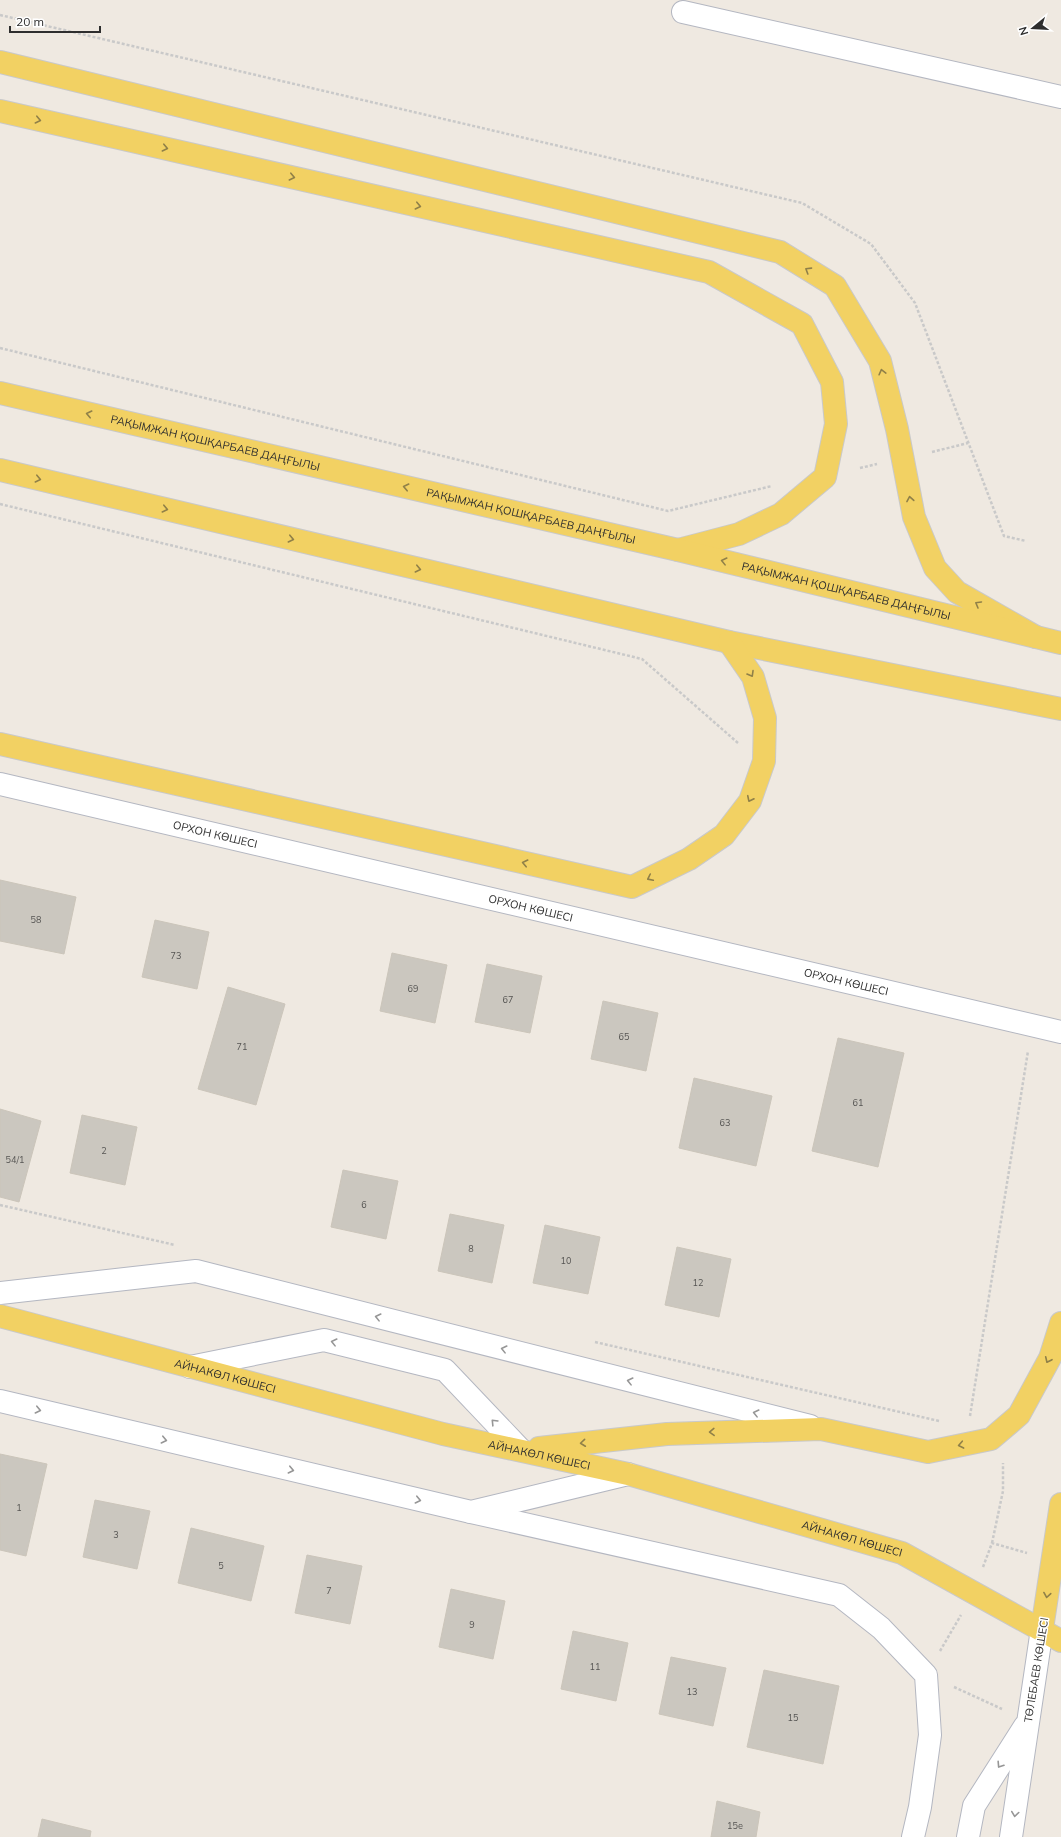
<svg xmlns="http://www.w3.org/2000/svg" width="1061" height="1837" font-family="Mulish,sans-serif">
  <rect width="100%" height="100%" fill="#efe9e1"/>
  <path fill="#cbc7bf" stroke="#cbc5ba" d="M0 880 76 897 64 954 0 941Z
    M155 920 209 932 197 989 142 977Z
    M392 953 447 965 435 1023 380 1011Z
    M487 964 542 976 530 1033 475 1022Z
    M228 987 285 1004 256 1105 198 1089Z
    M603 1001 658 1013 646 1071 591 1059Z
    M838 1038 904 1053 878 1167 812 1151Z
    M694 1078 772 1096 756 1166 679 1148Z
    M0 1109 41 1121 19 1202 0 1197Z
    M82 1115 137 1127 125 1185 70 1173Z
    M343 1170 398 1181 386 1239 331 1227Z
    M450 1214 504 1225 492 1283 438 1271Z
    M545 1225 600 1237 588 1294 533 1283Z
    M677 1247 731 1259 719 1317 665 1305Z
    M0 1454 47 1464 26 1556 0 1550Z
    M95 1500 150 1511 137 1569 83 1557Z
    M191 1528 264 1546 251 1601 178 1583Z
    M307 1555 362 1566 350 1624 295 1613Z
    M451 1589 505 1601 493 1659 439 1647Z
    M573 1631 628 1643 616 1701 561 1689Z
    M671 1657 726 1668 713 1726 659 1714Z
    M764 1670 839 1686 823 1764 747 1747Z
    M717 1801 760 1812 756 1837H711Z
    M42 1819 91 1831 90 1837H38Z"/>
  <g fill="none" stroke-linecap="round" stroke-linejoin="round">
    <defs>
      <g id="minor">
        <path d="M683 12 1061 97"/>
        <path id="s1" d="M0 784 1061 1032"/>
        <path d="M0 1293 196 1271 810 1426"/>
        <path d="M190 1367 324 1340 445 1370 521 1450"/>
        <path d="M0 1401 471 1512 628 1474"/>
        <path d="M471 1512 839 1595 881 1628 926 1675 930 1735 920 1807 913 1837"/>
        <path d="M968 1837 974 1806 1025 1726"/>
        <path d="M1011 1837 1042 1629"/>
      </g>
      <g id="major">
        <path d="M0 62 780 252 835 286 880 361 897 429 914 517 935 568 957 592 1036 637"/>
        <path d="M0 111 709 272 802 324 832 382 836 424 825 477 781 514 739 534 678 550"/>
        <path id="s2" d="M0 393 678 550 1061 643"/>
        <path d="M0 470 729 642 1061 709"/>
        <path d="M0 744 632 887 689 859 724 835 750 801 764 761 765 718 753 677 729 642"/>
        <path id="s3" d="M0 1316 443 1434 628 1474 902 1553 1061 1641"/>
        <path d="M539 1448 667 1434 821 1429 928 1452 991 1439 1019 1415 1050 1358 1061 1323"/>
        <path d="M1042 1629 1061 1504"/>
      </g>
    </defs>
    <use href="#minor" stroke="#b4b7c1" stroke-width="24"/>
    <use href="#major" stroke="#c9c9c9" stroke-width="24"/>
    <path stroke="#c9c9c9" stroke-width="2.5" stroke-dasharray="3 2" stroke-linecap="butt" d="M0 15 802 203 871 244 915 303 1004 536 1026 541
      M0 348 668 511 772 486
      M932 452 968 443
      M860 468 877 464
      M0 504 642 659 738 743
      M0 1205 175 1245
      M595 1342 939 1421
      M970 1416 1028 1051
      M992 1543 1003 1491V1463
      M983 1567 992 1543 1027 1553
      M940 1651 961 1615
      M954 1687 1002 1709"/>
    <use href="#minor" stroke="#fff" stroke-width="22"/>
    <use href="#major" stroke="#f2d163" stroke-width="22"/>
  </g>
  <defs><path id="oneway-chevron" d="M-2-3.5L2.5 0L-2 3.5" fill="none" stroke-width="1.6" stroke-linecap="round" stroke-linejoin="round"/></defs>
  <g stroke="#908048">
    <use href="#oneway-chevron" transform="translate(38 120) rotate(13)"/>
    <use href="#oneway-chevron" transform="translate(165 148) rotate(13)"/>
    <use href="#oneway-chevron" transform="translate(292 177) rotate(13)"/>
    <use href="#oneway-chevron" transform="translate(418 206) rotate(13)"/>
    <use href="#oneway-chevron" transform="translate(808 270) rotate(-148)"/>
    <use href="#oneway-chevron" transform="translate(882 372) rotate(-104)"/>
    <use href="#oneway-chevron" transform="translate(89 414) rotate(-167)"/>
    <use href="#oneway-chevron" transform="translate(38 479) rotate(13)"/>
    <use href="#oneway-chevron" transform="translate(406 487) rotate(-167)"/>
    <use href="#oneway-chevron" transform="translate(910 499) rotate(-100)"/>
    <use href="#oneway-chevron" transform="translate(165 509) rotate(13)"/>
    <use href="#oneway-chevron" transform="translate(291 539) rotate(13)"/>
    <use href="#oneway-chevron" transform="translate(724 561) rotate(-166)"/>
    <use href="#oneway-chevron" transform="translate(418 569) rotate(13)"/>
    <use href="#oneway-chevron" transform="translate(978 604) rotate(-150)"/>
    <use href="#oneway-chevron" transform="translate(751 674) rotate(60)"/>
    <use href="#oneway-chevron" transform="translate(750 799) rotate(116)"/>
    <use href="#oneway-chevron" transform="translate(525 863) rotate(-167)"/>
    <use href="#oneway-chevron" transform="translate(650 878) rotate(154)"/>
    <use href="#oneway-chevron" transform="translate(1048 1360) rotate(115)"/>
    <use href="#oneway-chevron" transform="translate(712 1432) rotate(178)"/>
    <use href="#oneway-chevron" transform="translate(583 1443) rotate(174)"/>
    <use href="#oneway-chevron" transform="translate(961 1445) rotate(169)"/>
    <use href="#oneway-chevron" transform="translate(1047 1595) rotate(99)"/>
  </g>
  <g stroke="#969696">
    <use href="#oneway-chevron" transform="translate(378 1317) rotate(-166)"/>
    <use href="#oneway-chevron" transform="translate(334 1342) rotate(-166)"/>
    <use href="#oneway-chevron" transform="translate(504 1349) rotate(-166)"/>
    <use href="#oneway-chevron" transform="translate(630 1381) rotate(-166)"/>
    <use href="#oneway-chevron" transform="translate(38 1410) rotate(13)"/>
    <use href="#oneway-chevron" transform="translate(756 1413) rotate(-166)"/>
    <use href="#oneway-chevron" transform="translate(494 1422) rotate(-134)"/>
    <use href="#oneway-chevron" transform="translate(164 1440) rotate(13)"/>
    <use href="#oneway-chevron" transform="translate(291 1470) rotate(13)"/>
    <use href="#oneway-chevron" transform="translate(418 1500) rotate(13)"/>
    <use href="#oneway-chevron" transform="translate(1000 1765) rotate(123)"/>
    <use href="#oneway-chevron" transform="translate(1015 1814) rotate(98)"/>
  </g>
  <g text-anchor="middle" dominant-baseline="central" stroke-width="3" stroke-linejoin="round" paint-order="stroke">
    <g font-size="9" fill="#555452">
      <text x="36" y="919">58</text>
      <text x="176" y="955">73</text>
      <text x="413" y="988">69</text>
      <text x="508" y="999">67</text>
      <text x="624" y="1036">65</text>
      <text x="242" y="1046">71</text>
      <text x="858" y="1102">61</text>
      <text x="725" y="1122">63</text>
      <text x="104" y="1150">2</text>
      <text x="15" y="1159">54/1</text>
      <text x="364" y="1204">6</text>
      <text x="471" y="1248">8</text>
      <text x="566" y="1260">10</text>
      <text x="698" y="1282">12</text>
      <text x="19" y="1507">1</text>
      <text x="116" y="1534">3</text>
      <text x="221" y="1565">5</text>
      <text x="329" y="1590">7</text>
      <text x="472" y="1624">9</text>
      <text x="595" y="1666">11</text>
      <text x="692" y="1691">13</text>
      <text x="793" y="1717">15</text>
      <text x="735" y="1825">15е</text>
    </g>
    <g font-size="11" fill="#2e2e2e" stroke="#fff">
      <text stroke="none"><textPath href="#s2" startOffset="221">РАҚЫМЖАН ҚОШҚАРБАЕВ ДАҢҒЫЛЫ</textPath></text>
      <text stroke="none"><textPath href="#s2" startOffset="545">РАҚЫМЖАН ҚОШҚАРБАЕВ ДАҢҒЫЛЫ</textPath></text>
      <text stroke="none"><textPath href="#s2" startOffset="869">РАҚЫМЖАН ҚОШҚАРБАЕВ ДАҢҒЫЛЫ</textPath></text>
      <text stroke="none"><textPath href="#s1" startOffset="221">ОРХОН КӨШЕСІ</textPath></text>
      <text stroke="none"><textPath href="#s1" startOffset="545">ОРХОН КӨШЕСІ</textPath></text>
      <text stroke="none"><textPath href="#s1" startOffset="869">ОРХОН КӨШЕСІ</textPath></text>
      <text stroke="none"><textPath href="#s3" startOffset="233">АЙНАКӨЛ КӨШЕСІ</textPath></text>
      <text stroke="none"><textPath href="#s3" startOffset="557">АЙНАКӨЛ КӨШЕСІ</textPath></text>
      <text stroke="none"><textPath href="#s3" startOffset="881">АЙНАКӨЛ КӨШЕСІ</textPath></text>
      <text transform="translate(1036 1670) rotate(-81)">ТӨЛЕБАЕВ КӨШЕСІ</text>
    </g>
  </g>
  <g transform="translate(1033 28) rotate(252)" stroke="#ffffff" stroke-width="3" paint-order="stroke">
  <path d="M0-3L7 15L0 10L-7 15Z" fill="#2e2e2e"/>
  <text y="-6" font-size="11" font-weight="bold" text-anchor="middle" fill="#2e2e2e">N</text>
  </g>
  <path d="M10 26v6h90v-6" fill="none" stroke="#2e2e2e" stroke-width="2"/>
  <text x="16" y="26" font-size="12" fill="#2e2e2e" stroke="#ffffff" stroke-width="3" paint-order="stroke">20 m</text>
</svg>
